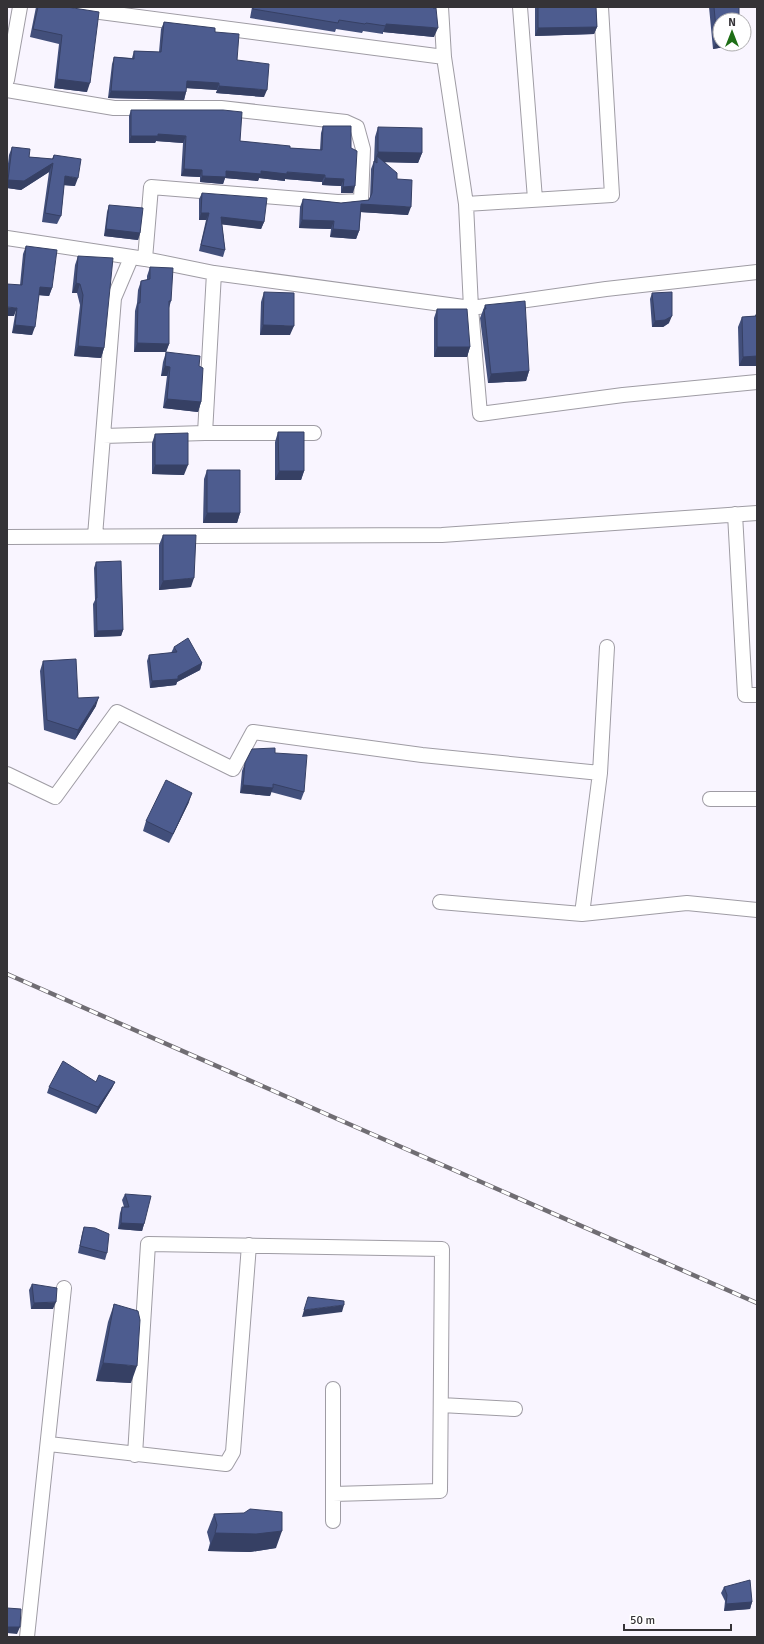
<svg xmlns="http://www.w3.org/2000/svg" width="764" height="1644" font-family="Signika,sans-serif">
  <rect width="100%" height="100%" fill="#f9f5ff"/>
  <g fill="none" stroke-linecap="round" stroke-linejoin="round">
    <defs>
      <path id="minor" d="M62 7 444 57
        M441 7 444 57 466 204
        M520 7 535 199
        M601 7 612 195 466 204 471 308 480 414 623 395 757 382
        M7 80 20 7
        M7 90 114 108H221L346 122 357 127 363 149 361 201 338 202 151 187 145 259 7 238
        M145 259 214 273 471 308 606 289 757 272
        M214 273 205 433H314
        M103 436 205 433
        M735 514 745 695H757
        M95 536 114 298 131 258
        M7 537 442 535 757 513
        M7 774 55 797 117 712 233 769 253 732 422 755 600 773 607 647
        M710 799H757
        M440 902 582 914 687 903 757 910
        M582 914 600 773
        M333 1389V1521
        M441 1405 515 1409
        M49 1444 226 1464 233 1452 249 1245
        M135 1455 148 1244 442 1249 440 1491 333 1494
        M27 1637 64 1288"/>
    </defs>
    <use href="#minor" stroke="#9f9ca4" stroke-width="16"/>
    <use href="#minor" stroke="#fff" stroke-width="14"/>
    <defs>
      <path id="rail" d="M7 974 757 1303"/>
    </defs>
    <use href="#rail" stroke="#706d73" stroke-width="4.5"/>
    <use href="#rail" stroke="#fff" stroke-width="3" stroke-dasharray="9" stroke-linecap="butt"/>
  </g>
  <path fill="#424f7b" d="M36 7H67L87 92 54 88 59 44 30 37Z
    M252 7H433L434 37 383 32V34L363 31 362 33 336 29 335 32 250 18Z
    M535 7H596L597 27 594 34 535 36Z
    M709 7H739L736 45 713 49Z
    M164 22 215 32 264 97 216 93 217 90 186 88V92L184 100 108 98 112 64 114 57 132 58 134 51 159 52 161 29Z
    M131 110 240 141 290 148 320 150 321 133 323 126 351 148 353 193H341V186L322 185V182L285 179V181L259 178 258 181 225 178 223 184 200 182V177L181 176 183 143 156 141 155 143H129V116Z
    M378 127 422 153 418 163 385 162 397 179 408 215 361 212 359 231 356 239 330 237 331 229 299 228 300 207 303 199 341 203 369 200 370 198 371 169 374 161 375 137Z
    M12 147 29 157 52 159 54 155 75 186 64 185 61 216 57 224 42 222 49 172 21 190 7 188V172L9 155Z
    M202 193 264 222 261 229 222 224 225 250 223 257 199 251 206 220H199V199Z
    M109 205 140 233 138 240 104 236 107 212Z
    M26 246 52 288 49 296 39 295 32 335 12 333 20 285 23 254Z
    M78 256 104 348 101 358 74 356 80 305 77 293H72L75 265Z
    M150 267 171 301 169 308V344L166 352H134L135 311 137 303 138 290 141 281 147 280V276Z
    M264 292 290 335H260L261 302Z
    M652 293 669 323 663 327H652L650 299Z
    M485 305 529 371 526 381 488 383 480 318Z
    M437 309 470 347 467 357H434V318Z
    M757 312V366H739L738 327 742 317 755 316Z
    M166 352 199 366 201 402 198 412 163 408 167 376H161L163 362Z
    M278 432 304 471 301 480H275V442Z
    M155 434 184 475 152 474V443Z
    M207 470 240 513 237 523H203L204 479Z
    M163 535 191 587 159 590V545Z
    M96 562 123 630 121 636 94 637 93 604 95 600 94 568Z
    M174 647 202 663 200 670 177 682 176 685 150 688 147 661 149 655 171 653Z
    M43 661 78 698 96 706 75 740 44 730 40 671Z
    M275 753 304 792 301 800 271 792 270 796 240 793 242 771 245 763Z
    M189 802 169 843 143 831 146 821Z
    M96 1082H115L112 1088 96 1114 47 1093 49 1087Z
    M125 1194 144 1224 142 1231 118 1229 120 1213 122 1207H124L122 1200Z
    M84 1227 107 1253 105 1260 78 1253 82 1234Z
    M32 1284 53 1309H31L29 1290Z
    M114 1304 131 1383 96 1381 108 1322Z
    M214 1514 276 1548 250 1552 208 1551 210 1543 207 1532Z
    M724 1587 752 1602 750 1609 724 1611 725 1601 721 1593Z"/>
  <path fill="#364064" d="M386 24 438 28 434 37 383 32Z
    M597 27 594 34 535 36 538 28Z
    M720 39V44H736V45L713 49 717 40Z
    M57 79 90 83 87 92 54 88Z
    M187 81 219 83 217 90 185 88Z
    M219 86 267 90 264 97 216 93Z
    M111 91 186 92 184 100 108 98Z
    M158 134 186 136 183 143 156 141 155 143H129L131 136Z
    M378 152 422 153 418 163 377 162V156L375 162H374Z
    M53 163 49 172 21 190 7 188V184L8 180Z
    M184 169 202 170 200 177 181 176Z
    M226 171H261L325 175 322 182 285 179V181L259 178 258 181 225 178 223 184 200 182 202 176Z
    M65 176 78 178 75 186 62 185Z
    M325 178 344 179 341 186 322 185Z
    M355 186 353 193H341L343 187Z
    M361 204 411 207 408 215 359 212Z
    M201 213H209L206 220H199Z
    M221 217 264 222 261 229 218 224Z
    M302 220 334 221 331 229 299 228Z
    M106 229 140 233 138 240 104 236Z
    M333 229 359 231 356 239 330 237Z
    M76 283 80 284 77 293H72Z
    M40 287 52 288 49 296 37 295Z
    M7 307 17 308 14 316H7Z
    M672 316 669 323 663 327H652L655 321Z
    M15 325 35 327 32 335 12 333Z
    M263 325 294 326 290 335H260Z
    M137 343 169 344 166 352H134Z
    M78 346 104 348 101 358 74 356Z
    M437 347H470L467 357H434Z
    M757 356V366H739L743 357Z
    M165 366 170 367 167 376H161Z
    M529 371 526 381 488 383 491 374Z
    M167 399 201 402 198 412 163 408Z
    M155 465H188L184 475 152 474Z
    M279 471H304L301 480H275Z
    M207 513H240L237 523H203Z
    M194 578 191 587 159 590 163 581Z
    M123 630 121 636 94 637 97 631Z
    M202 663 200 670 177 682 176 685 150 688 152 681 178 676Z
    M99 697 96 706 75 740 78 730Z
    M243 785 273 788 270 796 240 793Z
    M192 793 189 802 169 843 173 834Z
    M115 1082 112 1088 96 1114 98 1107Z
    M121 1223 144 1224 142 1231 118 1229Z
    M56 1302 53 1309H31L34 1303Z
    M344 1305 342 1312 302 1317 304 1310Z
    M103 1363 137 1366 131 1383 96 1381Z
    M282 1531 276 1548 250 1552 208 1551 215 1533Z
    M752 1602 750 1609 724 1611 726 1604Z
    M7 1627H20L17 1634 7 1633Z"/>
  <path fill="#4d5c8f" stroke="#364064" d="M38 7H67L99 12 90 83 57 79 62 35 33 29Z
    M253 7H433V8H436L438 28 386 24V26L366 23 365 24 339 20 338 23 253 9Z
    M538 7H596L597 27 538 28Z
    M714 7H739V20H720V39L717 40Z
    M164 22 215 28V32L239 34 237 60 269 64 267 90 219 86V83L187 81 186 92 111 91 114 57 134 59V51L161 52Z
    M131 110H223L242 112 240 141 290 146V148L322 150 323 126H351V148L357 151 355 186 343 187 344 179 325 178V175L287 172V174L261 171V174L226 171V177L202 176V170L184 169 186 136 158 134V136H131Z
    M378 127 422 128V153L378 152Z
    M12 147 30 149 29 157 53 159 54 155 81 159 78 178 65 176 61 216 45 213 53 163 24 181 8 180Z
    M377 156 397 173V179L412 180 411 207 361 204 359 231 333 229 334 221 302 220 303 199 341 203 369 200 372 193 374 161 377 163Z
    M202 193 267 198 264 222 221 217 225 250 201 245 209 213H201Z
    M109 205 143 208 140 233 106 229Z
    M26 246 57 250 52 288 40 287 35 327 15 325 17 308 7 307V284L22 285Z
    M78 256 113 258 104 348 78 346 83 295 80 284 76 283Z
    M150 267 173 268 171 301H169V344L137 343 138 303H140L141 281 150 279Z
    M264 292 294 293V326L263 325Z
    M672 292V316L665 320 655 321 652 293Z
    M525 301 529 371 491 374 484 309H486L485 305Z
    M437 309H467L470 347H437Z
    M757 312V356L743 357 742 317 756 316Z
    M166 352 200 356 199 366 203 368 201 402 167 399 170 367 165 366Z
    M278 432H304V471H279Z
    M188 433V465H155V434Z
    M207 470H240V513H207Z
    M163 535H196L194 578 163 581Z
    M121 561 123 630 97 631 96 598H97L96 562Z
    M188 638 202 663 178 676V679L152 681 149 655 177 652 174 647Z
    M76 659 78 698 99 697 78 730 47 720 43 661Z
    M275 748V753L307 755 304 792 273 784V788L243 785 245 763 252 749Z
    M166 780 192 793 173 834 146 821Z
    M63 1061 96 1082 99 1075 115 1082 98 1107 49 1087Z
    M125 1194 151 1196 144 1224 121 1223 122 1207H129Z
    M84 1227 95 1228 109 1234 107 1253 80 1246Z
    M32 1284 57 1288 56 1302 34 1303Z
    M308 1297 344 1301V1305L304 1310Z
    M114 1304 138 1311 140 1320 137 1366 103 1363Z
    M250 1509 282 1512V1531L256 1534 215 1533 217 1525 214 1514 244 1513Z
    M750 1580 752 1602 726 1604 727 1595 724 1587Z
    M7 1608 21 1609 20 1627H7Z"/>
  <rect width="764" height="1644" fill="none" stroke="#353337" stroke-width="16"/>
  <g transform="translate(732 32)"><circle r="19" fill="#ffffff" stroke="#aeadaf"/>
  <path d="M0-3L7 15L0 10L-7 15Z" fill="#1e6e15"/>
  <text y="-6" font-size="11" font-weight="bold" text-anchor="middle" fill="#353337">N</text>
  </g>
  <path d="M624 1624v6h107v-6" fill="none" stroke="#353337" stroke-width="2"/>
  <text x="630" y="1624" font-size="12" fill="#353337" stroke="#ffffff" stroke-width="3" paint-order="stroke">50 m</text>
</svg>
